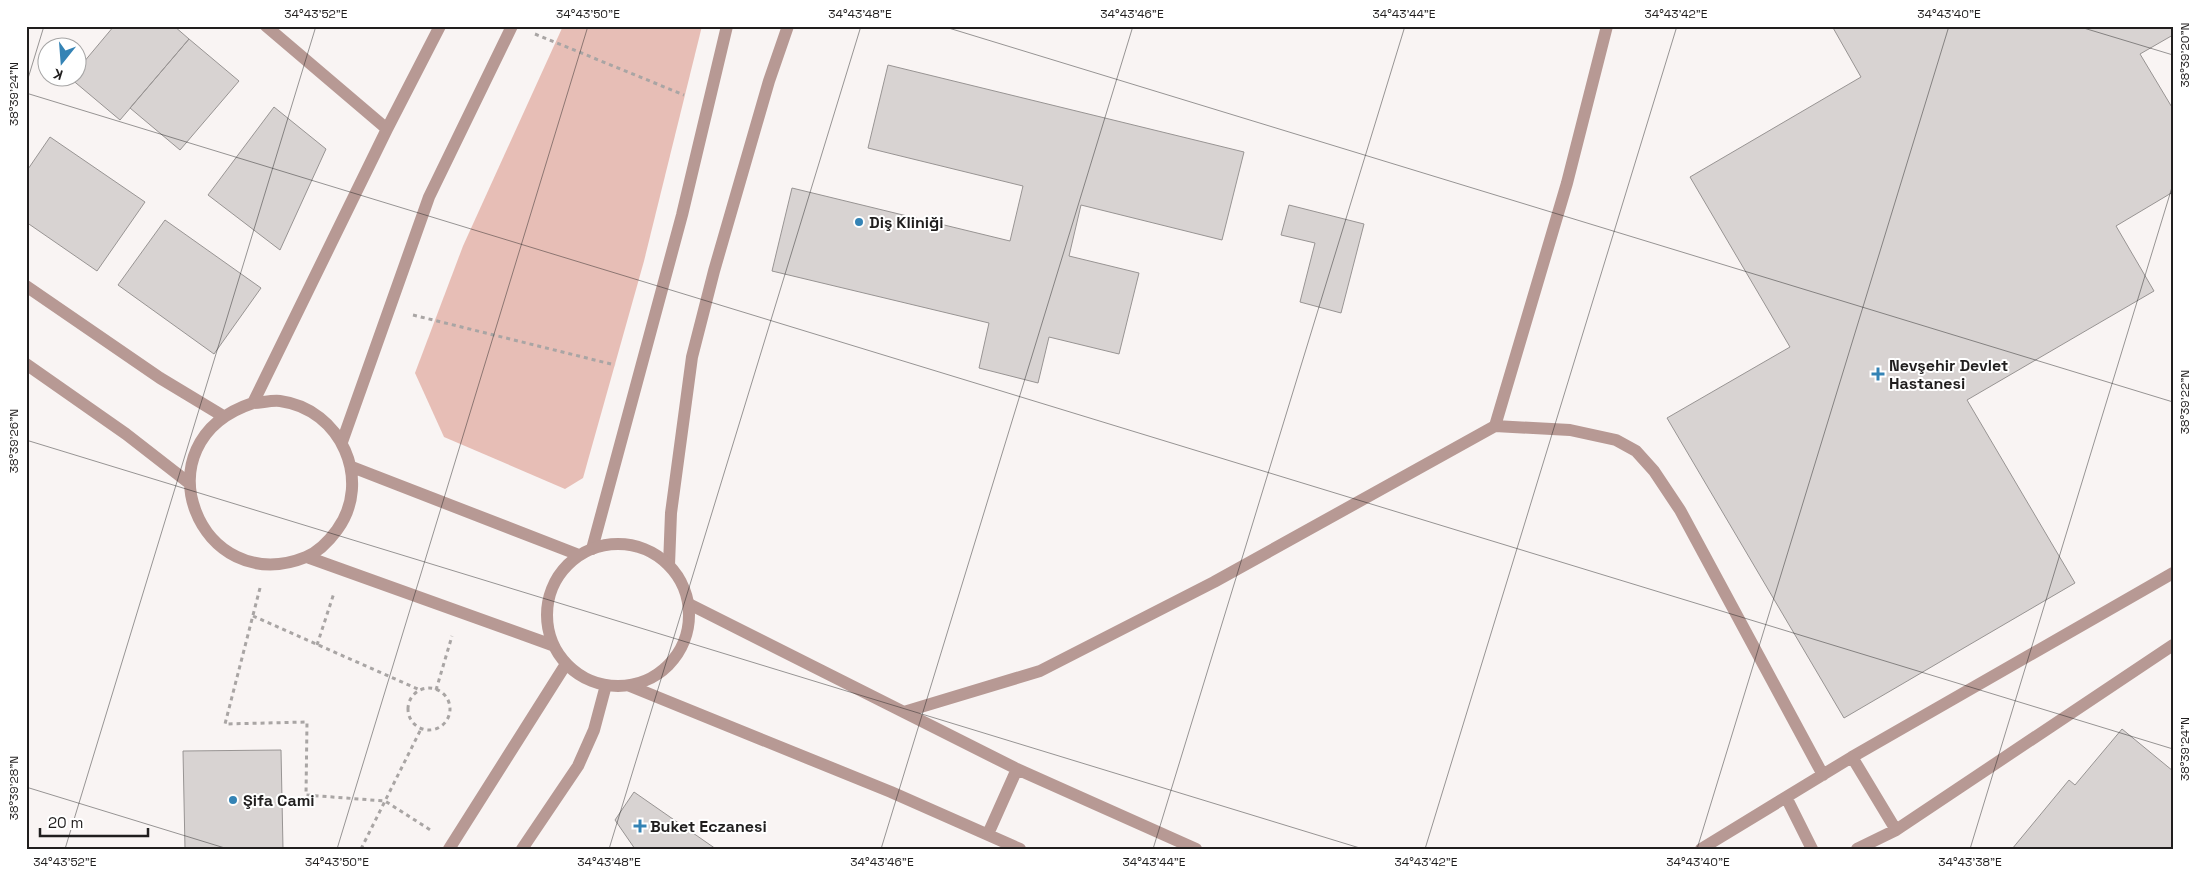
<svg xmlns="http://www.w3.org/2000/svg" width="2199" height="875" font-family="'Space Grotesk',sans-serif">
  <rect width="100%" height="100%" fill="#f9f4f3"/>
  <path fill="#e7beb6" d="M563 26H702L644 261 583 478 565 489 444 437 415 373 463 246Z"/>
  <path fill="#d8d3d2" stroke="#989493" d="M114 26H174L189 39 120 120 70 78H78V69Z
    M1832 26H2173V35L2140 54 2173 109V192L2116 226 2154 291 1967 400 2075 583 1844 718 1667 418 1790 347 1690 177 1861 77Z
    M189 39 239 81 180 150 130 108Z
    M888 65 1244 152 1222 240 1081 205 1069 256 1139 273 1119 354 1049 337 1038 383 979 368 989 323 772 271 792 188 1010 241 1023 186 868 148Z
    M274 107 326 149 280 250 208 195Z
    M50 137 145 202 97 271 26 222V172Z
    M1289 205 1364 224 1341 313 1300 302 1315 243 1281 235Z
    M165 220 261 288 214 354 118 285Z
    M2122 729 2173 771V849H2012L2069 780 2075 785Z
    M281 750 283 849H185L183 751Z
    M634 792 716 849H635L615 820Z"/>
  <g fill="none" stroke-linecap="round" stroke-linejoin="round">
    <path stroke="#a9a5a4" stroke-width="3" stroke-dasharray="4 4" stroke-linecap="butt" d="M535 34 684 95
      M413 315 615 365
      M260 588 225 724 307 722 306 795 385 801 432 831
      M253 616 420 690
      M317 645 334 593
      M408 709a21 21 0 1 1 42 0a21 21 0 1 1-42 0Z
      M436 690 452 636
      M361 849 421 729"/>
    <path stroke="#b79994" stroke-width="12" d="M1495 426 1567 183 1607 26
      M592 549 682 215 727 26
      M669 565 671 513 692 357 714 271 769 81 788 26
      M689 604 1017 769 1196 849
      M630 686 891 792 1020 849
      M904 712 1040 671 1214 582 1495 426 1570 430 1616 440 1636 451 1654 471 1680 510 1823 775
      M1852 757 1896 830
      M1786 797 1812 849
      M988 834 1017 769
      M1701 849 1852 757 2173 573
      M1857 849 1896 830 2173 645"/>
    <path stroke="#b79994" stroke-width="12" d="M266 26 387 129
      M26 286 160 378 223 416
      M26 364 126 434 189 483
      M253 403C261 403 271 400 280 401 341 409 373 481 337 530 329 541 318 552 306 557 200 600 135 442 253 403L387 129 440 26
      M342 442 429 197 512 26
      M352 467 579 555
      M547 615a71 71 0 1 1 142 0a71 71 0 1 1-142 0Z
      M307 557 552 645
      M449 849 566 664
      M522 849 578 766 594 730 606 685"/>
  </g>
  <path fill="none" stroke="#201e1e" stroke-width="1" stroke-opacity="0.45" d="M942 26 2173 402M2077 26 2173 55M26 85 44 26M26 93 2173 749M26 440 1363 849M26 787 228 849M65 849 316 26M337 849 588 26M609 849 861 26M881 849 1133 26M1153 849 1405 26M1425 849 1677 26M1697 849 1949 26M1970 849 2173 184"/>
  <g fill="#3483b5" stroke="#fff" stroke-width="2">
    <circle cx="859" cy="222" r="5"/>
    <path d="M1875.5 366.5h5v5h5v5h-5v5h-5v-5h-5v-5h5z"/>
    <circle cx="233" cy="800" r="5"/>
    <path d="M637.5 818.5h5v5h5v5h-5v5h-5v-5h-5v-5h5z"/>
  </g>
  <g text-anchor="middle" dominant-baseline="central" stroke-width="4" stroke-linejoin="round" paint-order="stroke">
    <g font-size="16" font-weight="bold" fill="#201e1e" stroke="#fff" text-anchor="start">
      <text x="869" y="222">Diş Kliniği</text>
      <text x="1889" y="365">Nevşehir Devlet<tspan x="1889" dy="18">Hastanesi</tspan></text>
      <text x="243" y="800">Şifa Cami</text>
      <text x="650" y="826">Buket Eczanesi</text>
    </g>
  </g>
  <rect width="2199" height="875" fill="none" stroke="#ffffff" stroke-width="55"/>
  <g transform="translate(62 62) rotate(197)"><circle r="24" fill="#ffffff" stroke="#a6a5a5"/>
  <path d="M0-4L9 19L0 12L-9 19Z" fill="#3483b5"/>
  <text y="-8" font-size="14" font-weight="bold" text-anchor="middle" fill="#201e1e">K</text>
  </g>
  <path d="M40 828v8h108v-8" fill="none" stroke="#201e1e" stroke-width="2.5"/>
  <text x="48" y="828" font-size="15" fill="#201e1e" stroke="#ffffff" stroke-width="4" paint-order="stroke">20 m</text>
  <rect x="28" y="28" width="2144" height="820" fill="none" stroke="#201e1e" stroke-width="2"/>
  <g font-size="12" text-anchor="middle" fill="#201e1e">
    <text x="316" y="18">34°43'52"E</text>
    <text x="588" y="18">34°43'50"E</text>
    <text x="860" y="18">34°43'48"E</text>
    <text x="1132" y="18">34°43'46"E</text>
    <text x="1404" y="18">34°43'44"E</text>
    <text x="1676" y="18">34°43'42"E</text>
    <text x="1949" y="18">34°43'40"E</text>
    <text transform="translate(2185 55) rotate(-90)" y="4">38°39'20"N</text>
    <text transform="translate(14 94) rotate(-90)" y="4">38°39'24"N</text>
    <text transform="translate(2185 402) rotate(-90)" y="4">38°39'22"N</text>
    <text transform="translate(14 441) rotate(-90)" y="4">38°39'26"N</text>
    <text transform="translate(2185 749) rotate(-90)" y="4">38°39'24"N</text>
    <text transform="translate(14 788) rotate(-90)" y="4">38°39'28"N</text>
    <text x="65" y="866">34°43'52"E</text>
    <text x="337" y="866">34°43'50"E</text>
    <text x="609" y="866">34°43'48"E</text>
    <text x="882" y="866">34°43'46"E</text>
    <text x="1154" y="866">34°43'44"E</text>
    <text x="1426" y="866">34°43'42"E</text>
    <text x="1698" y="866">34°43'40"E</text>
    <text x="1970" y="866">34°43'38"E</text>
  </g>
</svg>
